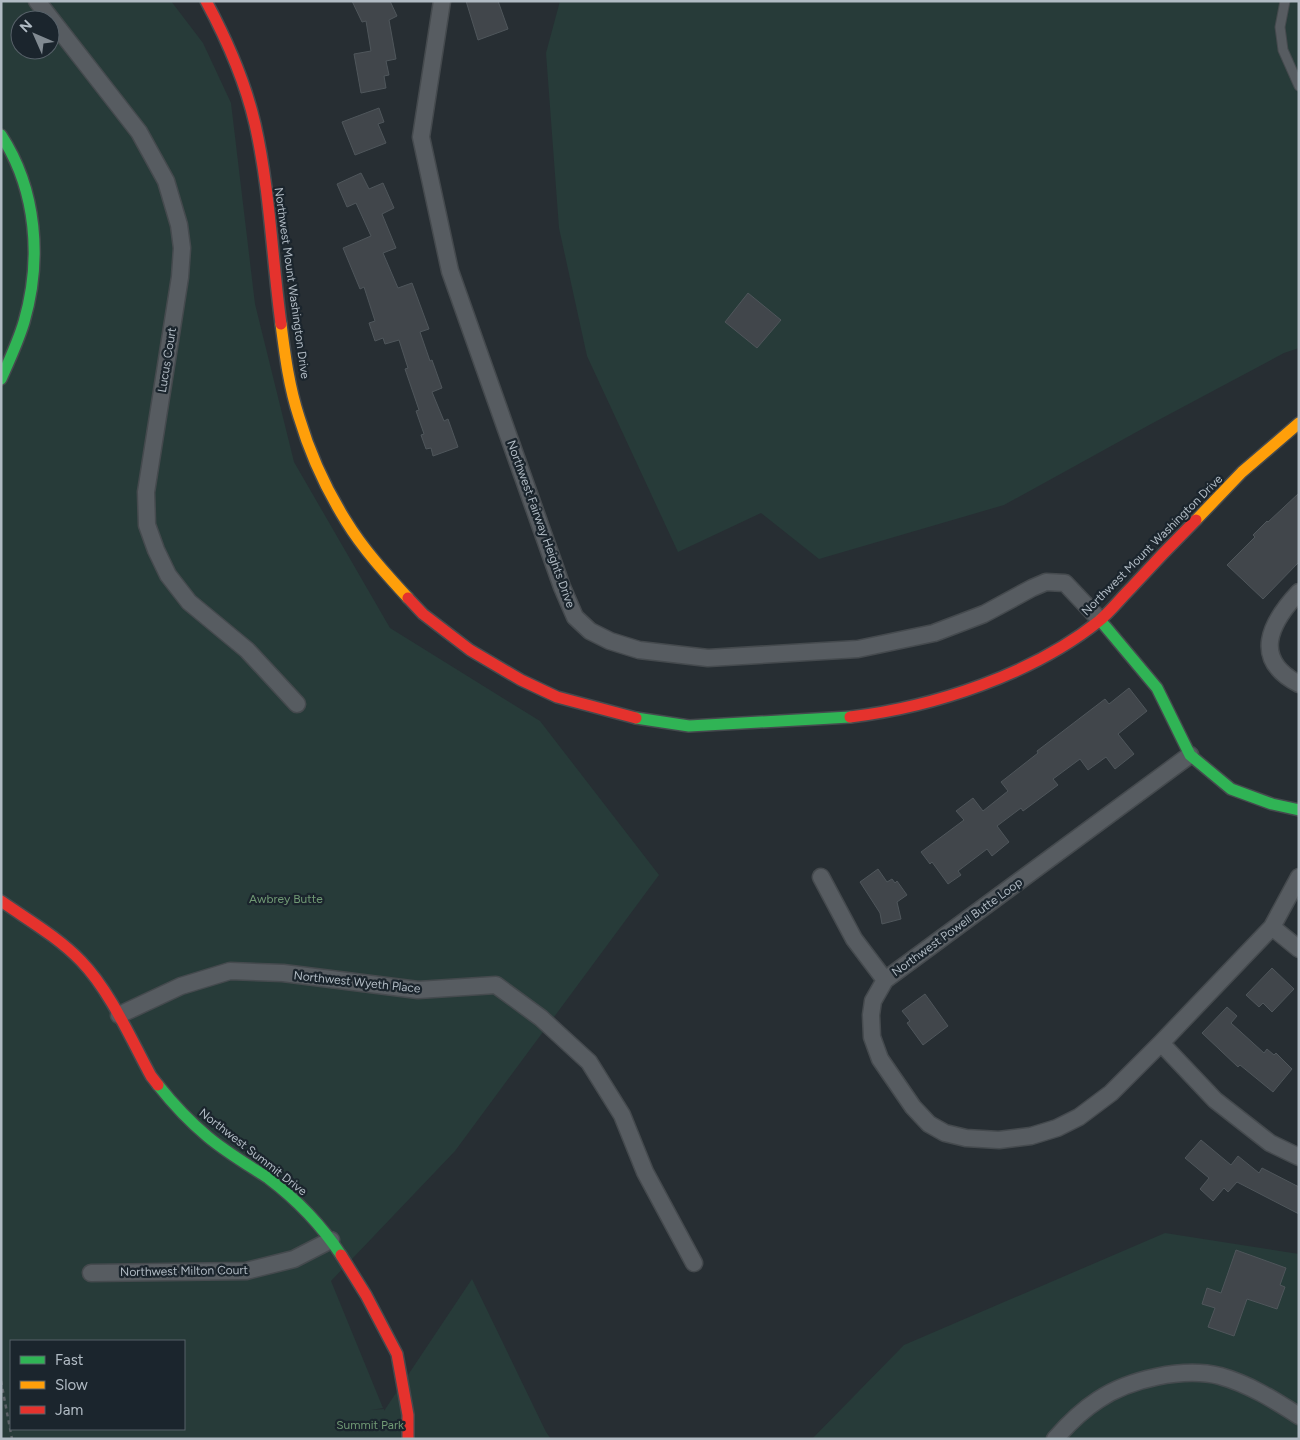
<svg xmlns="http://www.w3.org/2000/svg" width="1300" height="1440" font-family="Figtree,sans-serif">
  <rect width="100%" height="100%" fill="#272e33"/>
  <path fill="#273b39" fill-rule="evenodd" d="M1 1H171L203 43 231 103 255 304 294 462 390 628 540 721 659 875 455 1151 331 1281 383 1408 371 1410 384 1409V1411L472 1279 546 1432 551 1439H1ZM20 20H50V50H20ZM11 1341H184V1429H11Z
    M560 1H1299V348L1284 353 1151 424 1004 505 819 559 761 513 678 552 587 356 559 228 546 53Z
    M1165 1233 1299 1254V1439H812L904 1345Z"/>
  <path fill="#41464b" stroke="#4f565b" d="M352 1H390L397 16 389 20 396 59 386 61 389 75 384 76 386 88 361 93 354 54 371 51 366 21 362 22Z
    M466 1H498L508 29 478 40Z
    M379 108 384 122 378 124 386 143 355 155 342 122Z
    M361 173 369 189 383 183 394 208 382 214 396 248 383 253 398 288 412 283 429 329 420 332 430 361 432 360 442 388 432 392 444 421 448 419 458 447 433 456 431 448 426 449 421 435 424 434 416 411 419 410 405 369 408 368 399 340 385 344 383 338 375 341 369 323 375 321 364 287 360 289 343 248 371 236 356 203 347 207 337 184Z
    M748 293 781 320 757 348 725 322Z
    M1299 493V562L1263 599 1227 565 1255 537 1253 535 1267 521 1268 522Z
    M1129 688 1147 711 1118 734 1134 754 1115 769 1106 757 1088 770 1080 759 1053 779 1058 785 1023 811 1021 808 997 826 1009 842 992 856 987 849 958 871 961 875 948 884 932 862 930 864 921 852 964 820 956 811 973 798 983 811 1008 791 1001 782 1038 753 1037 751 1105 699 1109 704Z
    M878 869 887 882 892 879 895 883 897 881 907 895 897 902 901 919 882 924 880 913 860 882Z
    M1272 968 1294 989 1272 1012 1263 1003 1259 1007 1246 995Z
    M925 994 948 1026 923 1045 907 1023 910 1021 902 1011Z
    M1227 1007 1237 1016 1231 1023 1264 1053 1267 1049 1274 1055 1276 1053 1292 1069 1273 1092 1240 1065 1238 1067 1202 1033Z
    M1201 1140 1231 1165 1238 1156 1259 1173 1262 1168 1299 1187V1214L1237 1182 1228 1192 1224 1188 1213 1201 1200 1189 1209 1178 1185 1158Z
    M1236 1250 1286 1268 1280 1285 1285 1287 1277 1309 1247 1299 1234 1336 1208 1327 1215 1308 1202 1304 1207 1288 1221 1293Z"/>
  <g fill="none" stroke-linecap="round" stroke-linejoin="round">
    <defs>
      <path id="lane" d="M1285 1 1280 27 1283 50 1299 86"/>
      <path id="street" d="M37 1 139 132 166 181 179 225 182 248 180 277 146 492 147 525 156 550 168 575 189 602 247 650 297 704
        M442 1 421 137 450 271 562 587 575 617 590 631 610 641 639 650 708 658 858 649 934 633 984 614 1032 588 1046 582 1065 583 1100 620
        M1299 592C1270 623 1251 659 1299 684
        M1190 755 885 980 873 1001 871 1015 872 1037 880 1059 913 1107 929 1124 945 1133 966 1138 999 1140 1031 1136 1057 1128 1079 1117 1111 1093 1161 1043 1272 927 1299 877
        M821 877 854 939 885 980
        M1272 927 1299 949
        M119 1015 181 986 230 971 283 973 418 990 496 985 541 1018 589 1062 622 1115 645 1172 694 1263
        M1161 1043 1215 1100 1270 1143 1299 1157
        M91 1273 246 1271 294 1259 331 1240
        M1055 1439C1068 1424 1081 1411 1098 1400 1129 1379 1183 1367 1220 1376 1249 1384 1274 1400 1299 1416"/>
      <path id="fast" d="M1 135C37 190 42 260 24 322 18 342 9 361 1 379
        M1100 620 1157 688 1190 755 1231 789 1272 804 1299 810
        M636 718 689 726 850 717
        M158 1085C173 1104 189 1121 208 1137 226 1152 248 1165 268 1178 296 1199 322 1226 341 1255"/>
      <path id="slow" d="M281 324C285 355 289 387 299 417 310 454 326 489 346 521 363 549 386 574 408 598
        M1196 520 1242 472 1299 423"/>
      <path id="jam" d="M206 1C227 40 245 81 255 124 270 190 272 258 281 324
        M408 598 423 614 470 650 521 680 557 697 636 718
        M850 717C934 707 1033 674 1099 621 1110 612 1120 599 1131 588 1152 565 1174 542 1196 520
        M1 901C28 920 58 937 81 961 110 991 131 1039 151 1076L158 1085
        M341 1255 366 1295 397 1354 408 1415V1439"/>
    </defs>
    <use href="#lane" stroke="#454a4e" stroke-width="11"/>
    <use href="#street" stroke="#454a4e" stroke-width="19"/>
    <use href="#fast" stroke="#454a4e" stroke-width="14"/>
    <use href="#slow" stroke="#454a4e" stroke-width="14"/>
    <use href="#jam" stroke="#454a4e" stroke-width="14"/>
    <path stroke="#5b6166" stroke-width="2.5" stroke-dasharray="4 4" stroke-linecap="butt" d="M1 1381 12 1439"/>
    <use href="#lane" stroke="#575c61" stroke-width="9"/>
    <use href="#street" stroke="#575c61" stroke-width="16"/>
    <use href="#fast" stroke="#30b455" stroke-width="11"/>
    <use href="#slow" stroke="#ff9f0a" stroke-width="11"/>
    <use href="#jam" stroke="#e5322d" stroke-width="11"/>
  </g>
  <g text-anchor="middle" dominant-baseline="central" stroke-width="4.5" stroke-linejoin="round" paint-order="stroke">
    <g font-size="12" fill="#b1bbc4" stroke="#1b252d">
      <text transform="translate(292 283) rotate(82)">Northwest Mount Washington Drive</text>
      <text transform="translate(167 360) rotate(-81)">Lucus Court</text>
      <text transform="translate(541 524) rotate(70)">Northwest Fairway Heights Drive</text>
      <text transform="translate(1152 545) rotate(-45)">Northwest Mount Washington Drive</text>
      <text transform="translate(957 927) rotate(-36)">Northwest Powell Butte Loop</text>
      <text transform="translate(357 982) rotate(6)">Northwest Wyeth Place</text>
      <text transform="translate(253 1152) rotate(38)">Northwest Summit Drive</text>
      <text transform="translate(184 1271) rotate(-1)">Northwest Milton Court</text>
    </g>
    <g font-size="12" fill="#709974" stroke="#1b252d">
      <text x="286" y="899">Awbrey Butte</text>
      <text x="370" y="1425">Summit Park</text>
    </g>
  </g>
  <rect width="1300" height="1440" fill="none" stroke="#b1bbc4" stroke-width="5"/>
  <rect x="10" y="1340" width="175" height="90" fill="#1b252d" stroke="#576169"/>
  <rect x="20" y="1356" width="25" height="8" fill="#30b455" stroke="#576169"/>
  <text x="55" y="1365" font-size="15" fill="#b1bbc4">Fast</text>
  <rect x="20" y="1381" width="25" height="8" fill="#ff9f0a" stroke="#576169"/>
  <text x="55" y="1390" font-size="15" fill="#b1bbc4">Slow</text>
  <rect x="20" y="1406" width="25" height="8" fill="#e5322d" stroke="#576169"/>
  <text x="55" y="1415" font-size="15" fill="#b1bbc4">Jam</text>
  <g transform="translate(35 35) rotate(315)"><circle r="24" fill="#1b252d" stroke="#576169"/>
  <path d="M0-4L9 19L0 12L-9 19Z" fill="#818a91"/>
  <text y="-8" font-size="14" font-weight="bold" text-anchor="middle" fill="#b1bbc4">N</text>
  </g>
</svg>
